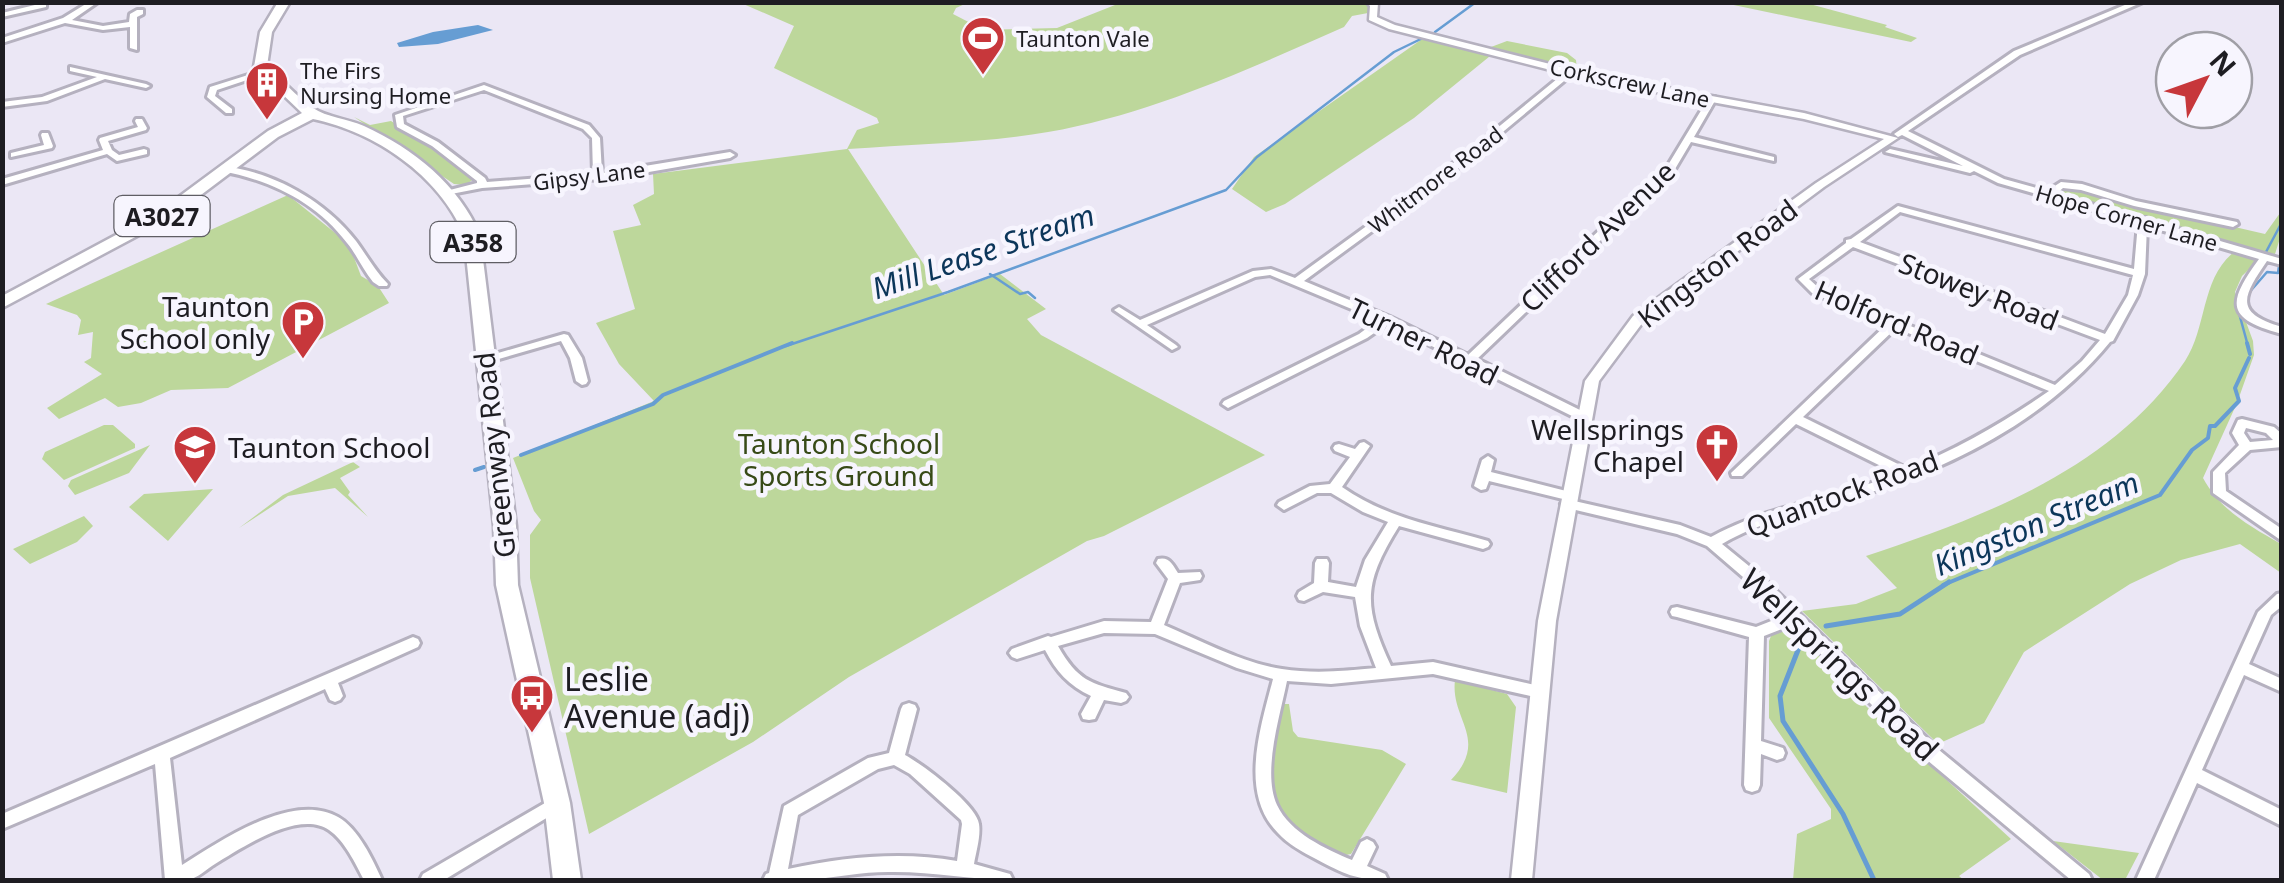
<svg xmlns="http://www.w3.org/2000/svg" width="2284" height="883" font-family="'Noto Sans',sans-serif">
  <rect width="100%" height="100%" fill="#ebe7f5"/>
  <path fill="#bdd79b" d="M1365 2 1370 5 1368 13 1352 16 1344 27C1249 69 1151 114 1048 132 983 143 914 144 848 149L944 295 1000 274 1046 309 1027 319 1041 335 1265 455 1104 536 1087 541 849 677 753 742 589 834 530 578V535L541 520 534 511 513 458 654 401 619 364 596 323 635 309 613 231 641 225 633 205 654 194 653 174 847 149 857 130 879 123 877 118 774 68 794 26 741 3H967L956 8 953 14 984 30 1057 28 1120 3Z
    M1724 3H1806L1887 25 1885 27 1917 38 1911 42Z
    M1425 37 1495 52 1414 118 1285 204 1266 212 1232 189 1254 157Z
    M1507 41 1567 53 1576 60 1577 70 1491 47Z
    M354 117 370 125 391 121 447 156 474 179 465 185 454 184Z
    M2066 188 2265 234 2280 213 2281 235 2275 254 2262 252 2055 194Z
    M288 195 349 244 361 276 378 286 389 303 228 388 171 390 141 403 118 407 105 398 59 419 47 408 102 374 84 362 91 358 93 332 78 335 81 320 77 315 46 304Z
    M2155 230H2167L2260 259 2242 276 2235 292 2253 341 2254 355 2237 403 2203 478C2221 511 2250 526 2281 544V573L2240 544 2181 560 2130 584 2024 652 1984 723 1938 744 1802 611 1856 604 1897 588 1866 556C1984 517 2113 468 2185 361 2207 328 2201 278 2234 252Z
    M104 425H113L135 444V448L64 480 42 459 45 452Z
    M150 445 129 473 75 495 68 486 71 480Z
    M353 462 360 467 340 478 350 492 348 495 368 517 335 488 288 496 239 528 283 495Z
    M213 489 168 541 129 507 144 494Z
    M84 516 93 526 77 542 30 564 13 549Z
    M1773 631 1790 632 1812 647 1866 706 2011 839 1959 876 1964 880H1793L1797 834 1831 819V809L1769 718V641Z
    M1455 680 1507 694 1516 707 1507 793 1451 780C1490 739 1450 720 1455 680Z
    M1281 704H1289L1293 731 1298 737 1382 750 1406 764 1351 854C1337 858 1319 850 1307 841 1258 801 1271 761 1281 704Z
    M2053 841 2139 853 2125 880H2103Z"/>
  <path fill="#669dd3" d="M478 25 493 30 438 44 399 47 397 43 433 32Z"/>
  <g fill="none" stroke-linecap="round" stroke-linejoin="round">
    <path stroke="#669dd3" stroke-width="2.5" d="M1435 32 1476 2
      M2266 252 2282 222
      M990 274 1020 294 1028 292 1035 298
      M2247 295 2267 272 2278 273 2279 266
      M2236 302 2248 346
      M786 346 948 292 1226 190 1257 157 1394 52 1427 36"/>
    <path stroke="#669dd3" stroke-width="4" d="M2247 343 2250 354
      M521 455 653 404 663 395 792 343
      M475 470 484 467
      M1943 585 2160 495 2192 450 2208 438 2210 426H2215L2239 401 2235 388 2249 358"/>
    <path stroke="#669dd3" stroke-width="5" d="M1826 626 1900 614 1949 582
      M1800 645 1780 696 1783 721 1843 814 1874 880"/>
    <defs>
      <path id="minor" d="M89 2H98L72 20 103 26 129 22 130 14 137 10H143V14L137 17V50L130 48V27L103 30 65 23 2 43V38L63 18Z
        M2132 2H2143L2020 55 1908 131 2004 179 2047 191 2061 182 2082 184 2136 201 2237 222 2238 224 2233 227 2134 206 2081 190 2063 188 2056 194 2140 218H2146L2148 220 2282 259V265L2267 261C2243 296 2233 313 2282 327V334C2225 319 2227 303 2259 259L2147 226 2145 274 2138 295 2113 341 2110 342C2047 419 1953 467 1859 496 1812 511 1764 519 1722 544L1760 575 1939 750 2089 874 2092 880H2071L1927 760 1792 625 1764 636 1761 741 1783 748 1785 753 1783 758 1777 760 1761 754 1760 785 1758 790 1752 792 1746 790 1744 785 1749 637 1677 617 1672 616 1670 612 1672 608 1677 607 1756 627 1784 616 1750 583 1707 546 1677 534 1563 507 1561 504 1567 500 1489 481 1486 489 1481 490 1474 486 1482 460 1488 456 1494 460 1491 472 1574 493 1576 496 1570 500 1680 525 1711 537C1769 505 1836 498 1897 474L1796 424 1742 476H1732L1731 473 1887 324 1812 293 1798 279 1846 243V240L1851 239 1898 206 2134 269 2138 223 1998 183 1974 171 1970 173 1885 152 1890 149 1963 166 1902 135 1898 137 1894 134 2014 51ZM1900 212 2133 275 2128 295 2105 334 1860 242ZM1853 247 2100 340 2082 361 2055 385 1820 289 1809 279ZM1896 328 2049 391C2004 422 1959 448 1908 469L1803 417Z
        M43 3H46V7L2 17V13Z
        M70 67 146 84 150 86 146 88 105 79 47 101 2 107V102L42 97 97 77 70 71Z
        M1568 70 1575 72 1469 160 1304 281 1390 317 1468 355 1668 165 1708 99 1715 97 1716 99 1694 137 1774 157V161L1691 142 1675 169 1477 359 1586 413 1588 416 1586 419H1578L1469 365 1463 364 1462 361 1387 324 1367 338 1228 408 1222 404 1224 401 1359 334 1378 320 1270 275 1255 277 1147 325 1176 345 1178 347 1172 350 1114 310 1119 307 1140 320 1253 271 1271 269 1295 278 1463 156Z
        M261 71 268 73 217 90 215 96 232 109V113H226L207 97 210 87Z
        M484 85 589 125 600 138 602 173 730 152 735 155 730 158 614 178 482 188 446 195V191L477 183V181L432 146 397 127 395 115ZM484 90 583 129 592 138 593 174 487 182 485 178 438 142 404 124 403 116Z
        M136 119H142L147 128 146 130 108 141 112 150 119 155 144 149 147 150V154L117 161 107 154 2 185V179L103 150 99 140 100 138 138 127 135 121Z
        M42 133H48L53 146 52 148 11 157V153L44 145 41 135Z
        M224 166C275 173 324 200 356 241 367 256 375 271 388 284L387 286H379L373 282C363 270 357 255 347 243 316 202 270 180 221 171L219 169Z
        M564 334 568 335 582 358 588 381 586 384 582 385 576 381 570 358 561 341 485 363 479 360 481 358Z
        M2242 419 2274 427 2282 434V447L2250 450 2225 473 2226 491 2282 529V541L2213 493V472L2239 445 2232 433 2238 420ZM2246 428 2266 433 2273 440 2250 442 2244 433Z
        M1364 442 1370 446 1342 487C1386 518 1436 526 1488 541L1490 544 1488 547 1483 549 1399 526C1363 584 1363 605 1391 666L1433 662 1539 686 1544 688 1547 692 1544 696 1539 698 1433 674 1331 684 1287 681C1280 716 1262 772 1277 805 1290 833 1326 849 1352 860L1361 842 1367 839 1373 842 1376 847 1367 866 1385 874 1388 880C1356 880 1344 874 1316 859 1302 852 1288 844 1278 833 1238 793 1261 726 1273 679L1237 668 1155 634 1104 633 1058 646C1078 681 1090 683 1126 693L1129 697 1126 701 1121 703 1104 700 1095 719 1089 720 1083 719 1081 714 1091 696C1069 686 1056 671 1045 650L1017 659 1012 657 1009 653 1012 649 1048 636 1051 637 1104 621 1151 622 1168 579 1156 563 1158 559C1169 556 1173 565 1178 573L1200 572 1202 576 1200 580 1180 583 1164 625C1202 641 1242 663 1282 669 1314 674 1345 671 1376 668L1360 626 1355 597 1323 592 1304 601 1299 600 1297 596 1299 592 1314 583 1315 563 1317 559H1327L1329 563 1328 582 1356 587 1365 560 1388 522 1363 512 1331 493H1317L1284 510 1277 505 1279 502 1310 486 1330 484 1350 457 1335 451 1333 448 1335 445 1339 444 1355 449 1360 443Z
        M2282 593V606L2271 615 2249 664 2282 679V692L2244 675 2202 770 2282 810V826L2197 783 2154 880H2136L2258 612 2277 594Z
        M413 637 418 639 420 643 418 647 338 683 343 696 340 700 335 702 330 700 325 689 170 758 182 865C221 841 292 791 338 817 358 828 373 860 382 880H364C355 863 345 841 329 830 299 809 241 848 215 864 207 869 197 878 189 880 182 882 172 880 165 880L155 764 2 829V814Z
        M909 703 915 705 917 709 905 755C922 764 977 805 979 824 981 836 976 852 974 864L1010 874 1013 880C971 880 930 871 888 872 862 872 836 877 810 880 795 882 779 880 763 880L766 874 769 873 784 806 868 758 889 753 901 709 903 705ZM894 765 910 774 961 820 962 824 957 861C902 851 843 857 788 869L798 815 878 769Z
        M557 796 563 798 565 803 563 808 444 880H420L423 874Z"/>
      <path id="tertiary" d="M1366 2 1378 3 1377 17 1395 25 1586 73 1804 113 1898 138 1824 187 1643 322 1599 381 1556 621 1532 880H1511L1538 621 1585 381 1633 316 1816 183 1884 139 1804 119 1586 79 1389 29 1369 20 1370 6Z"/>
      <path id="primary" d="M278 2H290L272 32 267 66C282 80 296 96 313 108 326 117 348 119 364 126 414 149 458 184 480 235L516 526 518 585 570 803 581 880H553L544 803 496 585 494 526 464 235C439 175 375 132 313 119L278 137 169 219 2 308V296L157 213 268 131 302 113 254 67 260 32Z"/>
    </defs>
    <use href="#minor" stroke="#b5b1bf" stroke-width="6"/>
    <use href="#tertiary" stroke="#b5b1bf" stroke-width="5"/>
    <use href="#primary" stroke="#b5b1bf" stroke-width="5"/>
    <use href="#minor" fill="#fff" fill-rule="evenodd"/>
    <use href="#tertiary" fill="#fff" fill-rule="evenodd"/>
    <use href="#primary" fill="#fff" fill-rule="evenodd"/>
  </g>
  <defs>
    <symbol id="stadium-pin" viewBox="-11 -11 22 30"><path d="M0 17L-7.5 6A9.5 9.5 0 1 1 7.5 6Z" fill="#c7373b" stroke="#f7f5fe"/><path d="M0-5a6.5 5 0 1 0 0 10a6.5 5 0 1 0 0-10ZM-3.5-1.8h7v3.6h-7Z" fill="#fff"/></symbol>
    <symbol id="building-pin" viewBox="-11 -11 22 30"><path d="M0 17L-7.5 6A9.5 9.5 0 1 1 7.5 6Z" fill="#c7373b" stroke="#f7f5fe"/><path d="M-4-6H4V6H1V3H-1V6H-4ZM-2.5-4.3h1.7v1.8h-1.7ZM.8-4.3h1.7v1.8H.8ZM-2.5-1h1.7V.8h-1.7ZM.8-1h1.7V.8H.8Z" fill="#fff"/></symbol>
    <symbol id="parking-pin" viewBox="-11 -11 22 30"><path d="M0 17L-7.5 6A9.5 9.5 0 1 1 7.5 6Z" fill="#c7373b" stroke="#f7f5fe"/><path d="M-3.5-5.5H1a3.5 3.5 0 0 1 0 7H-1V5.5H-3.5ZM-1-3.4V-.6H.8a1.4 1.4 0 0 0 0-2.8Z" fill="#fff"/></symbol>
    <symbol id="church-pin" viewBox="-11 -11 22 30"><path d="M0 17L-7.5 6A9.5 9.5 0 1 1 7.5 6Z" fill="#c7373b" stroke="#f7f5fe"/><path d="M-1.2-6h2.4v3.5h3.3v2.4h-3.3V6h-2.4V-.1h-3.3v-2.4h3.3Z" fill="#fff"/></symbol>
    <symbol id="school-pin" viewBox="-11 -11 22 30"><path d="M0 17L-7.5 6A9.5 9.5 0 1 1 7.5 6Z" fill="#c7373b" stroke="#f7f5fe"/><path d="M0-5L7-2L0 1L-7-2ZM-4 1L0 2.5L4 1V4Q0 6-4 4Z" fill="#fff"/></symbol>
    <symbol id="bus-pin" viewBox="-11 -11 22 30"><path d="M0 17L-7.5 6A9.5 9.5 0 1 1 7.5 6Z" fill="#c7373b" stroke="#f7f5fe"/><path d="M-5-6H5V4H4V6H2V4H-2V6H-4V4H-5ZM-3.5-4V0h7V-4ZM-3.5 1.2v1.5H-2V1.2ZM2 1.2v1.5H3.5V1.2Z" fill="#fff"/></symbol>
  </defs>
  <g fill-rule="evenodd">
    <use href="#stadium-pin" x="958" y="13" width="50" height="68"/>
    <use href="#building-pin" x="242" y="58" width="50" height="68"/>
    <use href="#parking-pin" x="278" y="297" width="50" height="68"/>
    <use href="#church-pin" x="1692" y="420" width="50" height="68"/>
    <use href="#school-pin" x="170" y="422" width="50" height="68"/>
    <use href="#bus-pin" x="507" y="671" width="50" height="68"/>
  </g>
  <g text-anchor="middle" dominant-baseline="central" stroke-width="9" stroke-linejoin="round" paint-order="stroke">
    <g font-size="22" fill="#1e1d22" stroke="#f7f5fe" text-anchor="start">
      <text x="1016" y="38">Taunton Vale</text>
      <text x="300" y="70">The Firs<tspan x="300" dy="25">Nursing Home</tspan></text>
    </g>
    <g font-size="22" fill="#1e1d22" stroke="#f7f5fe">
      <text transform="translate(1630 82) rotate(12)">Corkscrew Lane</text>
      <text transform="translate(589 175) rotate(-7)">Gipsy Lane</text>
      <text transform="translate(1435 179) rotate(-37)">Whitmore Road</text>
      <text transform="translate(2127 217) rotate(16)">Hope Corner Lane</text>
    </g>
    <g fill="#f7f5fe" stroke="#5f5e64" stroke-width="2.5">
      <rect x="114.5" y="196" width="95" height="40" rx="8"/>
      <rect x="430.5" y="222" width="85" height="40" rx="8"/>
    </g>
    <g font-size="25" font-weight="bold" fill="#1e1d22">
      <text x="162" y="216">A3027</text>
      <text x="473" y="242">A358</text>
    </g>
    <g font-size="28" fill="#1e1d22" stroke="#f7f5fe">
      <text transform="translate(1597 236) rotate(-44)">Clifford Avenue</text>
      <text transform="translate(1717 263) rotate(-37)">Kingston Road</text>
      <text transform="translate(1979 291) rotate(21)">Stowey Road</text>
      <text transform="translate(1897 322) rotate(23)">Holford Road</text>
      <text transform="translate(1424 341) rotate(26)">Turner Road</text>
      <text transform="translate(494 455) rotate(-96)">Greenway Road</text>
      <text transform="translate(1842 493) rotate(-20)">Quantock Road</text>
    </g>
    <g font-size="28" fill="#1e1d22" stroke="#f7f5fe" text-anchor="end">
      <text x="270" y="306">Taunton<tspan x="270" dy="32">School only</tspan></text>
      <text x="1684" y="429">Wellsprings<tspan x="1684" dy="32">Chapel</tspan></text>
      <text x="228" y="447" text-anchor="start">Taunton School</text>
    </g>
    <g font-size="28" fill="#374a17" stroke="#f7f5fe">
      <text x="839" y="443">Taunton School<tspan x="839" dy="32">Sports Ground</tspan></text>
    </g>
    <g font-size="30" font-style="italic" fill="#0c365a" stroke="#f7f5fe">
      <text transform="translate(983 251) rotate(-19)">Mill Lease Stream</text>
      <text transform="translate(2036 523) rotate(-23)">Kingston Stream</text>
    </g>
    <g font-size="32" fill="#1e1d22" stroke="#f7f5fe">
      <text transform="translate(1840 664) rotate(44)">Wellsprings Road</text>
    </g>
    <g font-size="32" fill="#1e1d22" stroke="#f7f5fe" text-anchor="start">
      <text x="564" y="678">Leslie<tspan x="564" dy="37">Avenue (adj)</tspan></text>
    </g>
  </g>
  <rect width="2284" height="883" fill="none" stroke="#1e1d22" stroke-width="10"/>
  <g transform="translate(2204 80) rotate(49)"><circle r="48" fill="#f7f5fe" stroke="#a09fa6" stroke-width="2.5"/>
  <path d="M0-8L18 38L0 25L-18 38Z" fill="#c7373b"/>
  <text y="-15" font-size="28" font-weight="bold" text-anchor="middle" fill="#1e1d22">N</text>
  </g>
</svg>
